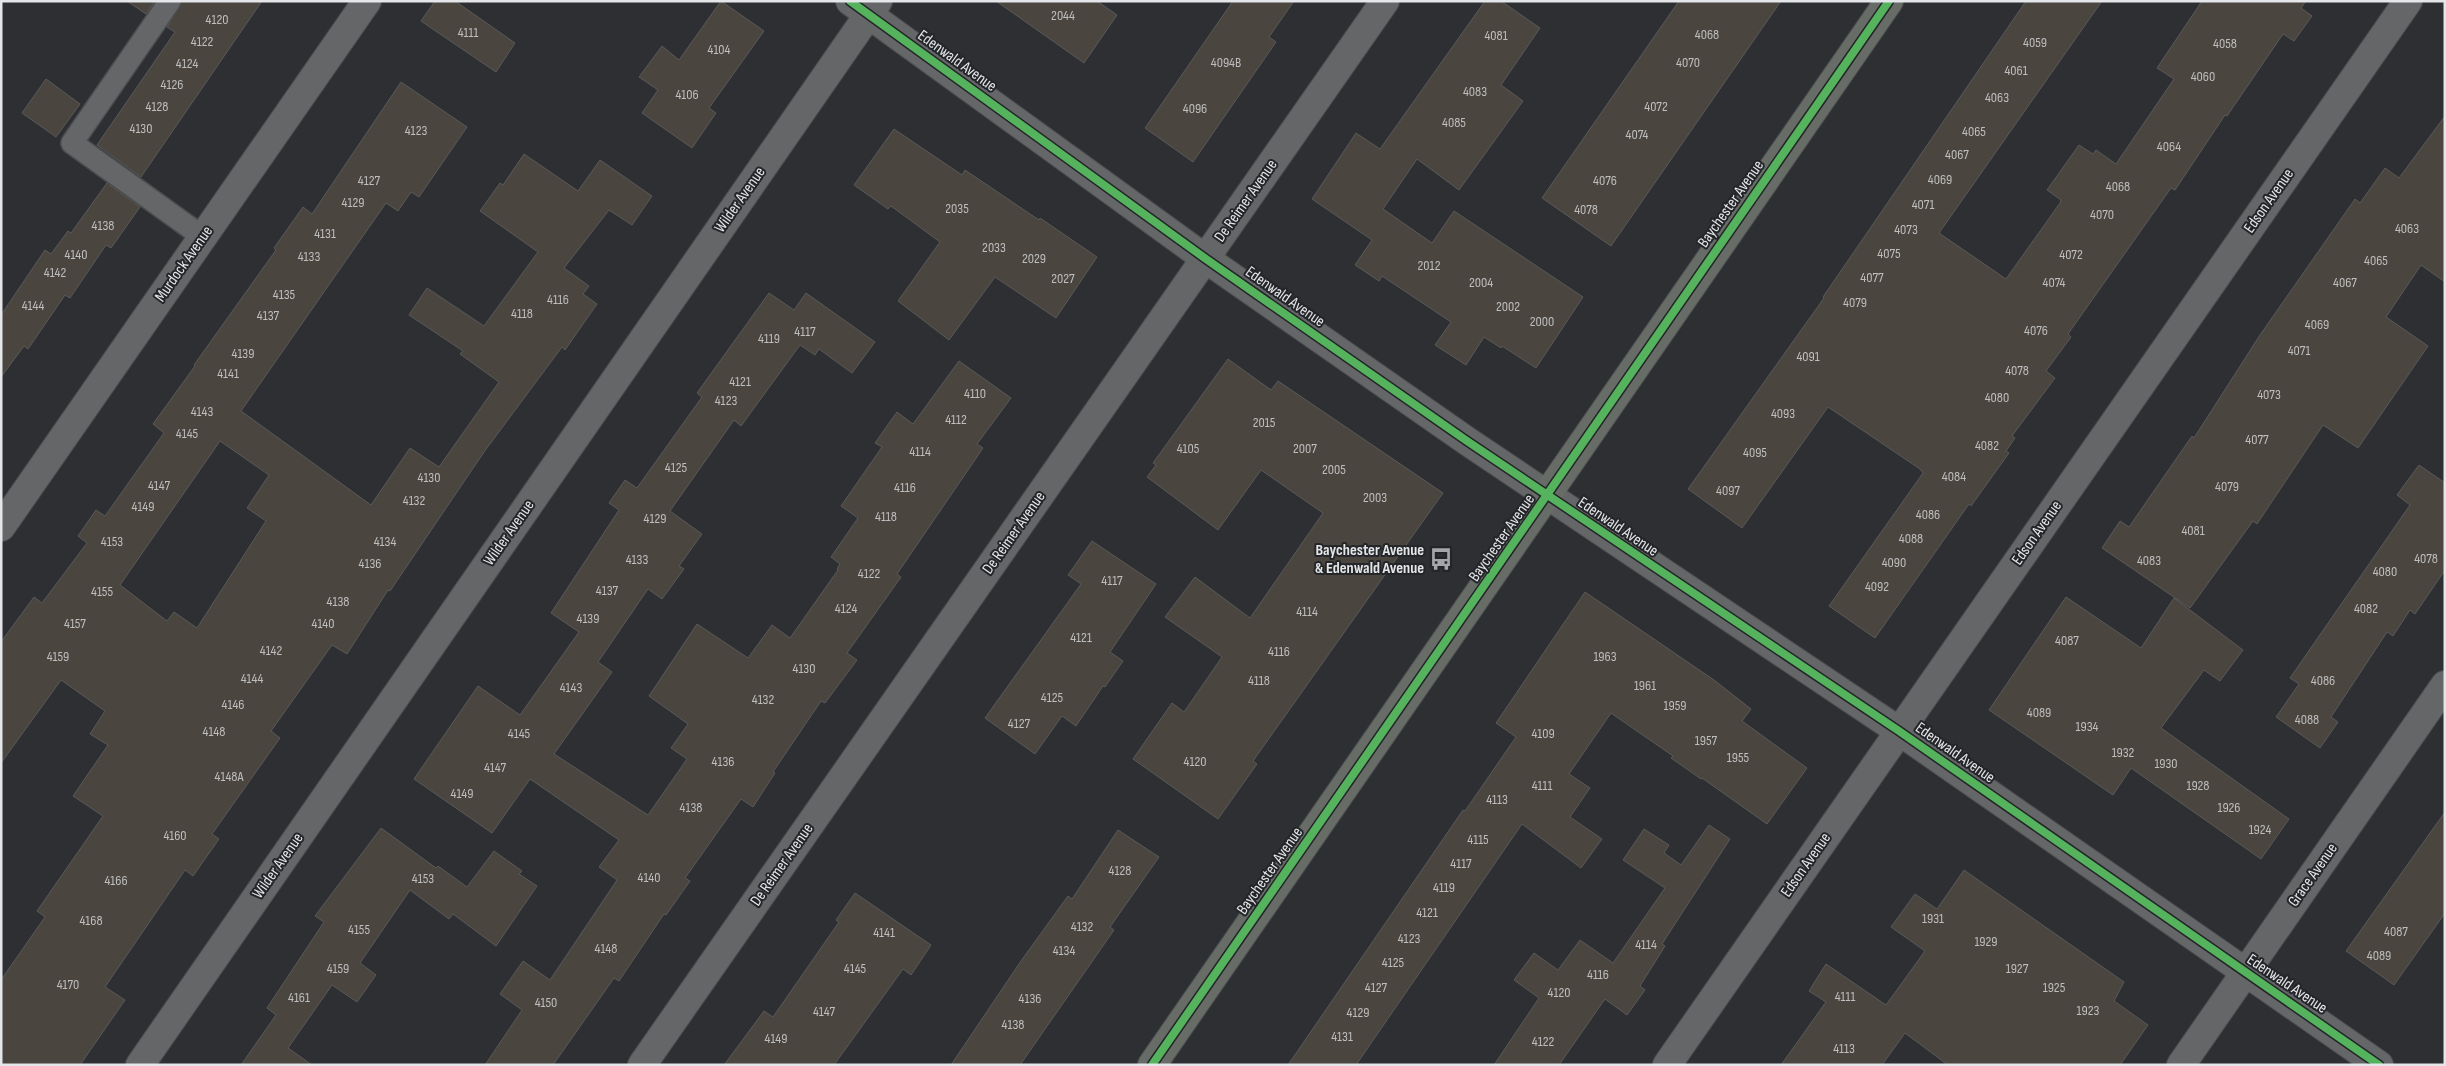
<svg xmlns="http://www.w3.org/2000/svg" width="2446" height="1066" font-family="'Sofia Sans Condensed',sans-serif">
  <rect width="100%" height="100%" fill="#2d2f32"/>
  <path fill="#4b453f" stroke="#5a5a5b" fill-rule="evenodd" d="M127 1H155L146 14Z
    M182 1H262L141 177 97 145 175 32 167 27Z
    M435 1H455L515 43 496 72 421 21Z
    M721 1 764 31 709 108 716 113 692 148 642 113 658 90 639 77 662 46 679 60Z
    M996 1H1097L1117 15 1084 63Z
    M1233 1H1294L1269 37 1276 42 1193 162 1145 128Z
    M1485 1H1501L1540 28 1501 85 1523 101 1459 190 1417 159 1383 209 1432 243 1454 211 1583 297 1536 368 1502 346 1501 348 1484 337 1466 365 1435 345 1451 322 1382 276 1379 281 1355 265 1372 240 1312 199 1356 133 1380 149Z
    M1679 1H1781L1611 246 1542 198Z
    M2026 1H2102L1939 233 2006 279 2060 203 2061 200 2047 190 2079 145 2093 154 2096 150 2116 164 2174 79 2157 68 2202 1H2306L2301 8 2312 16 2294 41 2283 34 2227 116 2225 115 2175 190 2171 188 2068 334 2071 337 2046 371 2055 378 2012 436 2015 438 2006 451 2009 453 1971 506 1969 504 1875 638 1829 606 1923 473 1920 469 1828 407 1742 528 1688 489 1824 298 1823 297Z
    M46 79 80 104 56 137 22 113Z
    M401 82 467 127 419 197 411 192 398 211 386 203 241 411 371 505 410 448 439 467 499 382 460 354 463 351 409 315 427 288 484 326 538 252 480 211 500 183 503 185 524 154 578 191 600 160 652 196 632 225 609 210 564 268 589 286 583 294 597 304 565 350 562 347 484 452 390 591 388 590 347 654 332 645 271 731 280 738 212 834 219 839 193 876 185 870 105 987 125 1000 80 1065H1V980L45 917 37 911 103 816 73 796 108 745 90 734 105 711 61 680 1 763V642L34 597 42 603 87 543 78 536 96 510 105 516 164 433 153 424 195 366 194 365 276 250 274 248 303 207 312 214ZM220 441 269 475 247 508 266 521 197 628 174 612 167 621 120 585Z
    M2445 116V282L2421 265 2386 317 2428 346 2358 448 2323 425 2257 524 2253 521 2190 608 2102 548 2120 521 2129 527 2192 436 2194 438 2260 335 2355 199 2360 203 2385 168 2399 178Z
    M894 129 962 175 965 170 1039 220 1040 218 1097 257 1056 318 995 277 949 340 898 301 940 242 891 206 888 209 854 185Z
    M107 183 140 207 111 248 106 245 70 298 65 295 28 349 24 346 1 377V315L45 250 51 254 68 231 71 233Z
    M769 293 794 310 806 293 875 342 852 373 819 349 815 355 800 345 741 426 734 420 670 511 702 534 679 566 684 569 662 599 648 589 598 662 612 672 554 754 648 815 687 759 671 748 688 724 649 696 697 624 748 658 772 625 790 638 838 570 837 569 840 564 831 557 858 518 841 506 882 447 875 443 897 412 913 424 959 361 1011 398 977 444 983 448 897 574 901 577 847 653 857 660 825 703 821 701 773 772 775 773 753 807 741 799 685 878 690 881 666 915 664 914 619 981 614 978 553 1065H485L522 1010 500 994 523 961 550 980 617 880 599 867 619 840 530 779 492 833 414 779 478 686 520 715 579 632 551 613 619 510 609 503 625 480 637 488 702 397 697 393Z
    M1228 359 1271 390 1278 381 1443 493 1253 761 1257 764 1218 819 1133 759 1172 703 1184 712 1222 657 1165 617 1195 577 1250 618 1323 513 1261 470 1218 530 1147 477 1156 465 1153 463Z
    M2419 465 2445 483V570L2415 614 2410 610 2393 636 2387 632 2331 717 2338 722 2320 748 2276 717 2299 684 2290 678 2410 505 2397 495Z
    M1092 541 1156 584 1110 652 1123 661 1105 687 1103 686 1076 726 1062 716 1035 754 985 718 1081 584 1068 575Z
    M1585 592 1714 680 1751 709 1742 721 1807 768 1767 824 1702 778 1701 779 1671 758 1673 756 1611 713 1569 774 1590 788 1570 817 1602 839 1581 868 1522 824 1356 1065H1288L1463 810 1465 811 1516 737 1496 723Z
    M2066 597 2141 648 2174 598 2243 650 2220 681 2204 670 2161 728 2289 819 2261 859 2131 768 2113 795 1989 710Z
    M2445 812V913L2394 985 2346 951Z
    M1709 825 1730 839 1662 944 1665 946 1640 986 1645 990 1627 1015 1605 999 1559 1065H1494L1539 998 1514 980 1534 953 1558 970 1580 940 1613 963 1665 888 1623 860 1644 829 1669 845 1664 853 1681 865Z
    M381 828 436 868 438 866 467 887 494 851 522 871 519 874 537 886 496 946 453 914 449 919 410 890 360 963 376 975 357 1002 332 985 288 1048 312 1065H241L276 1015 267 1008 324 922 315 916Z
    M1118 830 1159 857 1110 927 1114 930 1020 1065H951L1021 961 1068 896 1072 899Z
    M1964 870 2124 982 2114 1001 2148 1025 2120 1065H1948L1905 1033 1882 1065H1781L1826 1002 1809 991 1826 964 1886 1005 1925 951 1891 927 1915 894 1937 909Z
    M855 893 931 945 911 975 903 969 834 1065H724L764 1011 773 1017 839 922 836 920Z"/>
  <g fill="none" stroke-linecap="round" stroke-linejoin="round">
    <defs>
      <path id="lane" d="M170 1 72 143 203 237"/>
      <path id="street" d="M850 1 1206 259 1467 441 1899 731 2379 1065
        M1 527 367 1
        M140 1065 878 1
        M642 1065 1385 1
        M1667 1065 2408 1
        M2181 1065 2445 685"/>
      <path id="primary" d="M1152 1065 1889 1"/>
    </defs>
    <use href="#lane" stroke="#4c4d4f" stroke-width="24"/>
    <use href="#street" stroke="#4c4d4f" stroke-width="30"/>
    <use href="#primary" stroke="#4c4d4f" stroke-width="30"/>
    <use href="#lane" stroke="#656668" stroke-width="21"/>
    <use href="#street" stroke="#656668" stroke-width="28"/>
    <use href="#primary" stroke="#676c67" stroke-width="28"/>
    <defs>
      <path id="cycleway" d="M850 1 1206 259 1467 441 1899 731 2379 1065
        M1152 1065 1889 1"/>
    </defs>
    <use href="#cycleway" stroke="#232529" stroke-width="11"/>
    <use href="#cycleway" stroke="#56b35d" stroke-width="8"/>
  </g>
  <defs>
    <symbol id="bus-bare" viewBox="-9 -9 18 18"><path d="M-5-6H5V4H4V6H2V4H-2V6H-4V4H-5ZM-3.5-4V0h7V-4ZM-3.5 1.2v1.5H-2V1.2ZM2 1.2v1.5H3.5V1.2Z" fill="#a4a6a9" stroke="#232529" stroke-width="2.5" paint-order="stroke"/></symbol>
  </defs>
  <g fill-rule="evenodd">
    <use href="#bus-bare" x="1425" y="543" width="32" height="32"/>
  </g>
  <g text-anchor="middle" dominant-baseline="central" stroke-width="4" stroke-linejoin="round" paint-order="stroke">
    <g font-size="14" fill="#bebebe">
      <text x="1063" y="15">2044</text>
      <text x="217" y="19">4120</text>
      <text x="468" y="32">4111</text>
      <text x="1707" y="34">4068</text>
      <text x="1496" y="35">4081</text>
      <text x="202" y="41">4122</text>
      <text x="2035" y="42">4059</text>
      <text x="2225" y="43">4058</text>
      <text x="719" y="49">4104</text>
      <text x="1226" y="62">4094B</text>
      <text x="1688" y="62">4070</text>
      <text x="187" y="63">4124</text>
      <text x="2016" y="70">4061</text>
      <text x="2203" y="76">4060</text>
      <text x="172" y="84">4126</text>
      <text x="1475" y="91">4083</text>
      <text x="687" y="94">4106</text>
      <text x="1997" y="97">4063</text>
      <text x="157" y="106">4128</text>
      <text x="1656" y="106">4072</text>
      <text x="1195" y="108">4096</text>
      <text x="1454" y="122">4085</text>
      <text x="141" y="128">4130</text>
      <text x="416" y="130">4123</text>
      <text x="1974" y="131">4065</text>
      <text x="1637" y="134">4074</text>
      <text x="2169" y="146">4064</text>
      <text x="1957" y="154">4067</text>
      <text x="1940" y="179">4069</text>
      <text x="369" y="180">4127</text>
      <text x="1605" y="180">4076</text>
      <text x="2118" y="186">4068</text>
      <text x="353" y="202">4129</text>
      <text x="1923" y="204">4071</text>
      <text x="957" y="208">2035</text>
      <text x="1586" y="209">4078</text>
      <text x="2102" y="214">4070</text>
      <text x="103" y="225">4138</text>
      <text x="2407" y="228">4063</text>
      <text x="1906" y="229">4073</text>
      <text x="325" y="233">4131</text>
      <text x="994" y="247">2033</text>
      <text x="1889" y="253">4075</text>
      <text x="76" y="254">4140</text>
      <text x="2071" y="254">4072</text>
      <text x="309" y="256">4133</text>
      <text x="1034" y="258">2029</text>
      <text x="2376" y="260">4065</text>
      <text x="1429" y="265">2012</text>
      <text x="55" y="272">4142</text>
      <text x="1872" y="277">4077</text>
      <text x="1063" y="278">2027</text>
      <text x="1481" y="282">2004</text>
      <text x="2054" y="282">4074</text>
      <text x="2345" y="282">4067</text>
      <text x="284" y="294">4135</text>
      <text x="558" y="299">4116</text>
      <text x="1855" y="302">4079</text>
      <text x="33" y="305">4144</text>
      <text x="1508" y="306">2002</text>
      <text x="522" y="313">4118</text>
      <text x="268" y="315">4137</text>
      <text x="1542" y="321">2000</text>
      <text x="2317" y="324">4069</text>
      <text x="2036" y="330">4076</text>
      <text x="805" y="331">4117</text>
      <text x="769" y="338">4119</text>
      <text x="2299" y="350">4071</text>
      <text x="243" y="353">4139</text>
      <text x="1808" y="356">4091</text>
      <text x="2017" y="370">4078</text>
      <text x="228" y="373">4141</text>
      <text x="740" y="381">4121</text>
      <text x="975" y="393">4110</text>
      <text x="2269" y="394">4073</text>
      <text x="1997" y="397">4080</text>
      <text x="726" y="400">4123</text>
      <text x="202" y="411">4143</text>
      <text x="1783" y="413">4093</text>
      <text x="956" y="419">4112</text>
      <text x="1264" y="422">2015</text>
      <text x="187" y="433">4145</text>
      <text x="2257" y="439">4077</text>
      <text x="1987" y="445">4082</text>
      <text x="1188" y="448">4105</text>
      <text x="1305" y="448">2007</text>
      <text x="920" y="451">4114</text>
      <text x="1755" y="452">4095</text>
      <text x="676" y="467">4125</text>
      <text x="1334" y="469">2005</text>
      <text x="1954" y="476">4084</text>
      <text x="429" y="477">4130</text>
      <text x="159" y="485">4147</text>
      <text x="2227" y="486">4079</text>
      <text x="905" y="487">4116</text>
      <text x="1728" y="490">4097</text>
      <text x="1375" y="497">2003</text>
      <text x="414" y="500">4132</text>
      <text x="143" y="506">4149</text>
      <text x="1928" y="514">4086</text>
      <text x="886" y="516">4118</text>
      <text x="655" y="518">4129</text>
      <text x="2193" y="530">4081</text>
      <text x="1911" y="538">4088</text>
      <text x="112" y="541">4153</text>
      <text x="385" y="541">4134</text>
      <text x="2426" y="558">4078</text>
      <text x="637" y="559">4133</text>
      <text x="2149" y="560">4083</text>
      <text x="1894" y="562">4090</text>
      <text x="370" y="563">4136</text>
      <text x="2385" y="571">4080</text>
      <text x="869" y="573">4122</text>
      <text x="1112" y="580">4117</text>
      <text x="1877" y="586">4092</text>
      <text x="607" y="590">4137</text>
      <text x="102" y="591">4155</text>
      <text x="338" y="601">4138</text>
      <text x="846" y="608">4124</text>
      <text x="2366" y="608">4082</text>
      <text x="1307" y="611">4114</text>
      <text x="588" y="618">4139</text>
      <text x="75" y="623">4157</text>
      <text x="323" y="623">4140</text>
      <text x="1081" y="637">4121</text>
      <text x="2067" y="640">4087</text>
      <text x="271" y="650">4142</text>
      <text x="1279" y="651">4116</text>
      <text x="58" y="656">4159</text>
      <text x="1605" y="656">1963</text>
      <text x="804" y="668">4130</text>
      <text x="252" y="678">4144</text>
      <text x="1259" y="680">4118</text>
      <text x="2323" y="680">4086</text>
      <text x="1645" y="685">1961</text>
      <text x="571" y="687">4143</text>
      <text x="1052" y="697">4125</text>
      <text x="763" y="699">4132</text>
      <text x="233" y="704">4146</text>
      <text x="1675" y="705">1959</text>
      <text x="2039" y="712">4089</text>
      <text x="2307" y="719">4088</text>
      <text x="1019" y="723">4127</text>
      <text x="2087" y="726">1934</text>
      <text x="214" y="731">4148</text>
      <text x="519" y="733">4145</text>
      <text x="1543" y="733">4109</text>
      <text x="1706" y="740">1957</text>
      <text x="2123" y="752">1932</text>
      <text x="1738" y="757">1955</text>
      <text x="723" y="761">4136</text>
      <text x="1195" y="761">4120</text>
      <text x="2166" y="763">1930</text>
      <text x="495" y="767">4147</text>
      <text x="229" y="776">4148A</text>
      <text x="1542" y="785">4111</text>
      <text x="2198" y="785">1928</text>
      <text x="462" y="793">4149</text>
      <text x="1497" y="799">4113</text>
      <text x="691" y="807">4138</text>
      <text x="2229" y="807">1926</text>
      <text x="2260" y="829">1924</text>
      <text x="175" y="835">4160</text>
      <text x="1478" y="839">4115</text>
      <text x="1461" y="863">4117</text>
      <text x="1120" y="870">4128</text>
      <text x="649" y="877">4140</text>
      <text x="423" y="878">4153</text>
      <text x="116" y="880">4166</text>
      <text x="1444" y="887">4119</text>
      <text x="1427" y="912">4121</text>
      <text x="1933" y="918">1931</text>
      <text x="91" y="920">4168</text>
      <text x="1082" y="926">4132</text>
      <text x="359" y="929">4155</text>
      <text x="2396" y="931">4087</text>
      <text x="884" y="932">4141</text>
      <text x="1409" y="938">4123</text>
      <text x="1986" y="941">1929</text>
      <text x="1646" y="944">4114</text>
      <text x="606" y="948">4148</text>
      <text x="1064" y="950">4134</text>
      <text x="2379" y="955">4089</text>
      <text x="1393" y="962">4125</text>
      <text x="338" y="968">4159</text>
      <text x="855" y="968">4145</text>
      <text x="2017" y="968">1927</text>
      <text x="1598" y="974">4116</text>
      <text x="68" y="984">4170</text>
      <text x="1376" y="987">4127</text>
      <text x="2054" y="987">1925</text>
      <text x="1559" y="992">4120</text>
      <text x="1845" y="996">4111</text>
      <text x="299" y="997">4161</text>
      <text x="1030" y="998">4136</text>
      <text x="546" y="1002">4150</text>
      <text x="2088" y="1010">1923</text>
      <text x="824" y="1011">4147</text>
      <text x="1358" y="1012">4129</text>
      <text x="1013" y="1024">4138</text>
      <text x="1342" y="1036">4131</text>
      <text x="776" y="1038">4149</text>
      <text x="1543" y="1041">4122</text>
      <text x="1844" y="1048">4113</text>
    </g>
    <g font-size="16" fill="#e4e6e9" stroke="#232529">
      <text transform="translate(957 61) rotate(36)">Edenwald Avenue</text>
      <text transform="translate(740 200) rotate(-55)">Wilder Avenue</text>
      <text transform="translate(1246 201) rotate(-55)">De Reimer Avenue</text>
      <text transform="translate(2269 201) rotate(-55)">Edson Avenue</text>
      <text transform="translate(1731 204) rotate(-55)">Baychester Avenue</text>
      <text transform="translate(184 264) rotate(-55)">Murdock Avenue</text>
      <text transform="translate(1285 297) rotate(35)">Edenwald Avenue</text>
      <text transform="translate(1618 527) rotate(34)">Edenwald Avenue</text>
      <text transform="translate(509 533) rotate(-55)">Wilder Avenue</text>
      <text transform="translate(1014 533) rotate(-55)">De Reimer Avenue</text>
      <text transform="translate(2037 533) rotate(-55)">Edson Avenue</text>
      <text transform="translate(1502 538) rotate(-55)">Baychester Avenue</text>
      <text transform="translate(1955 753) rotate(35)">Edenwald Avenue</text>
      <text transform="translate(782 865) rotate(-55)">De Reimer Avenue</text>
      <text transform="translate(1806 865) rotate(-55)">Edson Avenue</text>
      <text transform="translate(278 866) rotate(-55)">Wilder Avenue</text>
      <text transform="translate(1270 871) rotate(-55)">Baychester Avenue</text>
      <text transform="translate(2313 875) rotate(-55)">Grace Avenue</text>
      <text transform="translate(2287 984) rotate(34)">Edenwald Avenue</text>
    </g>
    <g font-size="16" font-weight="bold" fill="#e4e6e9" stroke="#232529" text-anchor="end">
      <text x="1424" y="550">Baychester Avenue<tspan x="1424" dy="18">&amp; Edenwald Avenue</tspan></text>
    </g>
  </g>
  <rect width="2446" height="1066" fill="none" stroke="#e4e6e9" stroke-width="5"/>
</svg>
